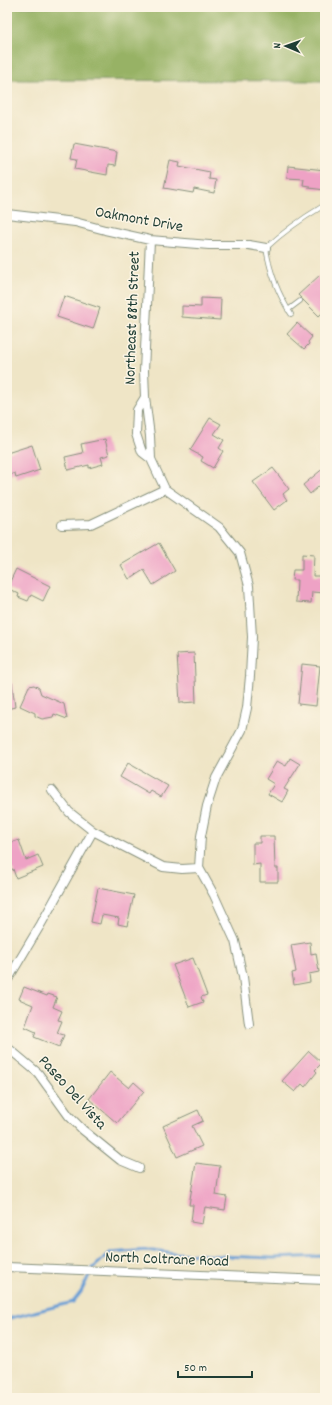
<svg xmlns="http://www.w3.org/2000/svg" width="332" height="1405" font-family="Dekko,sans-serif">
  <rect width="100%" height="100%" fill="#fcf5e5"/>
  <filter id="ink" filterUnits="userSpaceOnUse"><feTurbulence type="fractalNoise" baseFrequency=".025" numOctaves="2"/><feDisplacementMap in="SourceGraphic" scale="8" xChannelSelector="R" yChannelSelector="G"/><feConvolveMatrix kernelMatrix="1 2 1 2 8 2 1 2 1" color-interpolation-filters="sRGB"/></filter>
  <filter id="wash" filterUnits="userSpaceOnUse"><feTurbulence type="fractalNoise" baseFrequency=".012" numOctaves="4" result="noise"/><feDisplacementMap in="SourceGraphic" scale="16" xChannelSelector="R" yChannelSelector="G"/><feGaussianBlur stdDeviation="0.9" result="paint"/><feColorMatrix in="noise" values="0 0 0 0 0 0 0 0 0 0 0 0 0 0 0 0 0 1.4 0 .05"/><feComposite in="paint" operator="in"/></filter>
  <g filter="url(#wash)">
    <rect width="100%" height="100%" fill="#efe5c6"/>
    <path fill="#97b265" stroke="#5b784c" d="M7 7H325V81L7 80Z"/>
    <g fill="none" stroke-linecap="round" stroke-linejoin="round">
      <path stroke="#679ed5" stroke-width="3" d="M7 1319 73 1302 81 1292 92 1269 111 1252 147 1249 174 1253 221 1256 272 1258 325 1256"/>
    </g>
    <g id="blocks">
      <path fill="#eea2c5" d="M74 144 117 152 115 166 108 165 107 175 75 169 77 159 71 158Z
        M170 160 180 162 179 166 210 172 209 179 216 180 214 193 194 189 193 193 164 188Z
        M288 166 325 170V190L309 188V186L303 185 304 179 287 178Z
        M320 275 325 280V310L319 316 298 295Z
        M64 296 100 308 93 329 57 317Z
        M201 298 221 299 220 320 182 317V306L201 307Z
        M297 323 312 337 308 342 309 344 304 349 287 334Z
        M210 418 221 424 214 434 224 440 219 448 223 451 213 468 201 461 203 457 190 450Z
        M105 439 109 455 101 457 103 464 89 468V465L68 470 65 457 83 453 81 444Z
        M32 445 40 470 16 478 15 473 7 476V453Z
        M325 467V481L310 494 303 485Z
        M273 468 289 489 283 494 287 500 274 510 253 482Z
        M159 543 175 571 153 585 144 570 129 579 121 565Z
        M302 554 314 555 313 576H325V593L312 592 311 603 296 602 297 580H292L293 570H302Z
        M16 569 50 586 43 601 31 595 28 601 18 597 19 594 7 588Z
        M194 653 196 702 180 703 177 654Z
        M302 664 320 666 316 706 298 704Z
        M7 683H12L15 707 7 709Z
        M34 685 39 688 41 694 64 704 67 719 54 714 53 717 42 719 35 716V713L20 706 29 686Z
        M290 758 300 764 284 789 288 791 282 802 268 794 274 784 266 779 277 761 286 766Z
        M128 763 168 786 161 797 151 791 149 794 120 777Z
        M260 836H274L275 868H278V882H260V864L253 865V843H260Z
        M19 840 26 860 38 855 43 867 16 878 13 869 7 871V844Z
        M98 888 134 895 127 926 118 924 119 918 102 915 100 924 91 922Z
        M310 942 311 954 316 953 319 972 309 974 310 982 294 985 292 973 296 972 291 945Z
        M193 958 207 995 201 997 203 1002 189 1007 173 965Z
        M24 987 47 996 48 994 57 997 53 1007 62 1011 58 1020 62 1021 57 1033 64 1035 59 1047 34 1037 36 1032 25 1027 33 1005 19 999Z
        M309 1051 322 1063 315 1070 317 1072 305 1087 302 1084 295 1092 282 1081Z
        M110 1072 129 1088 134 1082 144 1091 117 1123 89 1099Z
        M198 1110 203 1121 192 1126 202 1146 177 1157 163 1126Z
        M196 1163 220 1166 216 1195 227 1197 225 1210 205 1207 202 1224 191 1222 193 1205H189Z"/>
    </g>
  </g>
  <g filter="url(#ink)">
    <use href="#blocks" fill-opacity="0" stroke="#87917d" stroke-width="1"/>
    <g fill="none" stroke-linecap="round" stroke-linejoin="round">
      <defs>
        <path id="lane" d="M288 310 300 301
          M291 314C278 294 270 273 266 248 284 231 303 218 323 206L325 200"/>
        <path id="street" d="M7 214 75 222 105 230 150 240 209 245H249L266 248
          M150 240 144 371 145 397 150 436 151 459 165 489 219 527 240 553 249 586 252 637 250 676 247 708 242 730 216 778 207 806 201 836 199 868 214 895 235 941 243 977 249 1024
          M145 397 137 410 136 434 142 452 151 459
          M62 525 91 524 165 489
          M52 790 69 812 93 831 163 867 182 869 199 868
          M7 981 41 924 93 831
          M7 1047 38 1073 69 1116 83 1130 120 1160 139 1168
          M7 1267 325 1280"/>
      </defs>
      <use href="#lane" stroke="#87917d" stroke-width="5.5"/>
      <use href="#street" stroke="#87917d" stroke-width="10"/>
      <use href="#lane" stroke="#fff" stroke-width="4"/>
      <use href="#street" stroke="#fff" stroke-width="8"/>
    </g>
  </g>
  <g text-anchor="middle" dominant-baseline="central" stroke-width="3" stroke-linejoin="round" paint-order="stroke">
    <g font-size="16" fill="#1f3d34" stroke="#fcf5e5">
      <text transform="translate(139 220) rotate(10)">Oakmont Drive</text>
      <text transform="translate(133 318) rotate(-88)">Northeast 88th Street</text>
      <text transform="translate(72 1093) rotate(48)">Paseo Del Vista</text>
      <text transform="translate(167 1260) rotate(2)">North Coltrane Road</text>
    </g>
  </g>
  <rect width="332" height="1405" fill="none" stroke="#fcf5e5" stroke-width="24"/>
  <g transform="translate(286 46) rotate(272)" stroke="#fcf5e5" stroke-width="3" paint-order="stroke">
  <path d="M0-3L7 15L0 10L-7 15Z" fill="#1f3d34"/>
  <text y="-6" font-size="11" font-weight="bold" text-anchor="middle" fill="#1f3d34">N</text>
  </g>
  <path d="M178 1371v6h74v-6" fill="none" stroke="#1f3d34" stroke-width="2"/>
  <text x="184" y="1371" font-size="12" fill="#1f3d34" stroke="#fcf5e5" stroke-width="3" paint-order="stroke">50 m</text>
</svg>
